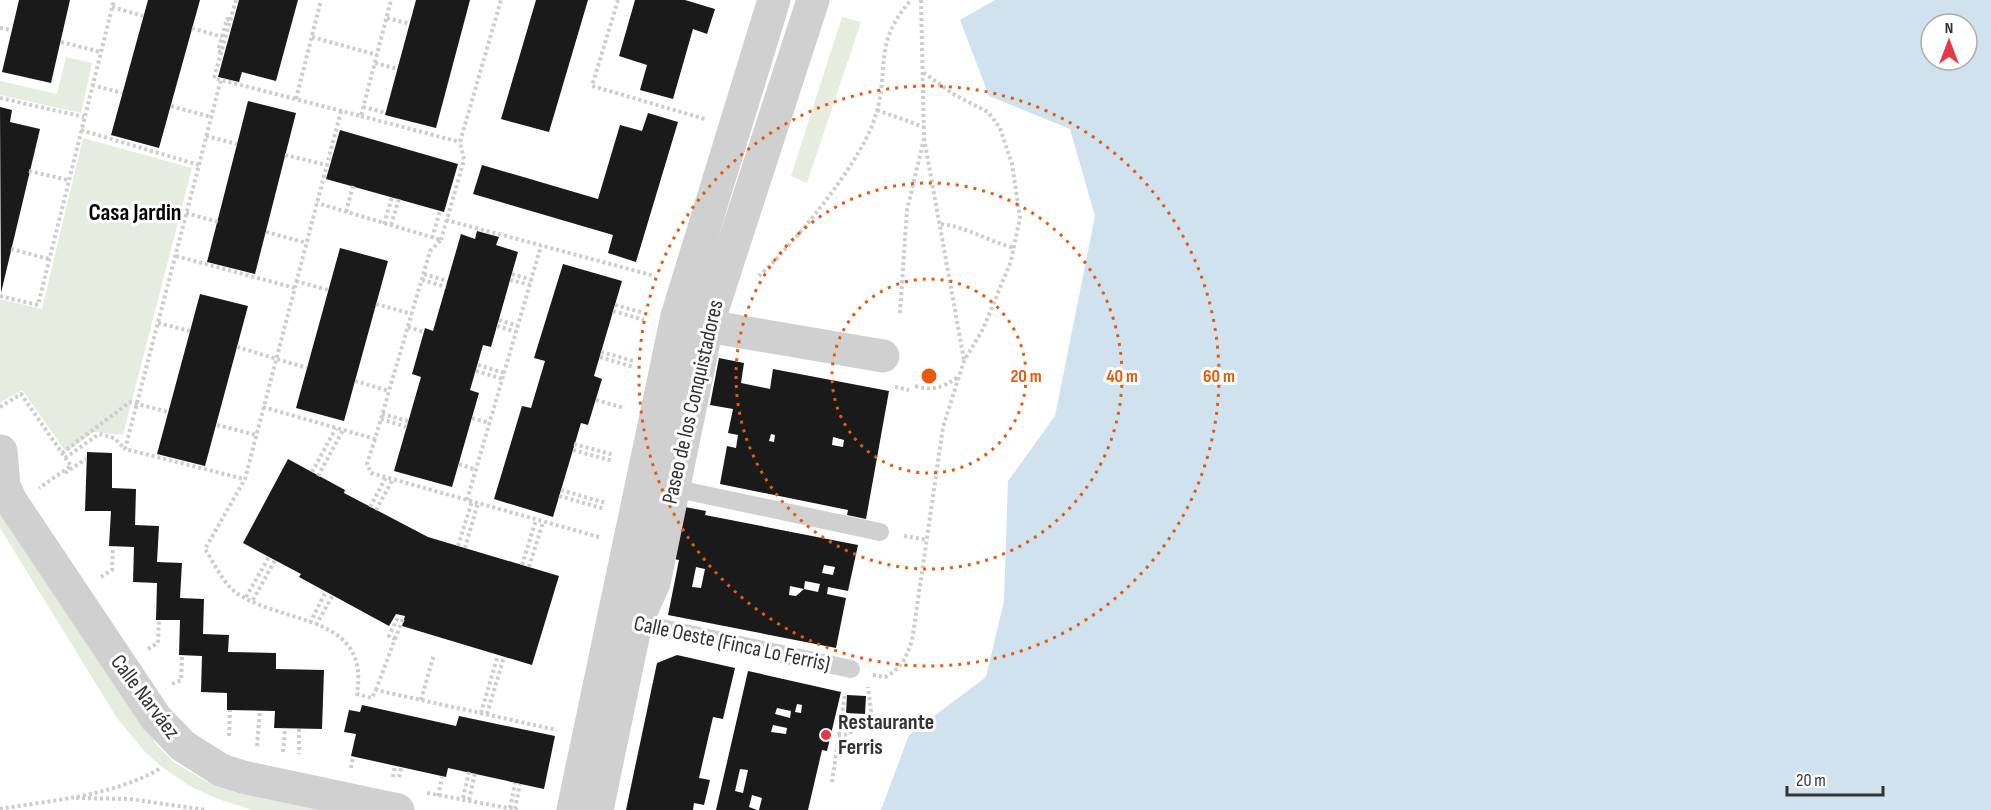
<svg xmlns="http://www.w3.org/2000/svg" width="1991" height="810" font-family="'Sofia Sans Condensed',sans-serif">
  <rect width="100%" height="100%" fill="#fff"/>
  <path fill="#e6ecdf" d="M842 17 861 22 807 183 791 176Z
    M66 57 92 63 81 113 0 95V81L57 94Z
    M83 138 192 168 123 435 94 432 66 452 22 390 0 403V299L42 309Z
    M0 511 128 705 157 745 175 763 208 782 330 810H252L215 798 188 785 162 767 146 753 117 718 0 528Z"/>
  <path fill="#cfe2ee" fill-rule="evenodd" d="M995 0H1991V810H881L909 735 986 677 1004 601 1008 481 1055 416 1095 216 1070 129 989 96 960 20ZM1931 24H1967V60H1931Z"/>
  <path fill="#1a1a1a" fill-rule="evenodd" d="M19 0H70L51 83 2 72Z
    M148 0H200L159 148 111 135Z
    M239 0H298L276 81 242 72 239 82 218 77Z
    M416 0H470L436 128 385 115Z
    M536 0H588L549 132 501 119Z
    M635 0H685L715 9 707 34 693 29 673 99 640 90 647 65 619 56Z
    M248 101 296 113 255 274 207 262Z
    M0 107 12 110 10 122 40 129 1 293Z
    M648 113 678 122 636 262 608 253 613 235 473 194 482 165 598 199 620 125 642 131Z
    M340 130 458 164 444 212 326 179Z
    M477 231 499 237 496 245 518 252 491 347 483 345 470 390 479 393 452 487 394 471 421 377 412 374 425 328 433 331 461 234 475 239Z
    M340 248 388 261 344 421 296 408Z
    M563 264 622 281 594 376 602 379 588 425 581 423 553 517 494 499 522 406 531 408 545 361 534 358Z
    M200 294 248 306 205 466 157 454Z
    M719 358 744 363 741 383 770 389 773 369 889 391 866 519 847 515 848 510 720 484 727 446 736 448 738 435 728 433 733 409 710 405ZM771 434 775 435 774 442 769 441ZM833 437 844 440 843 447 832 445Z
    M87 452 112 453V488L136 489 135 525 159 526 157 562 182 563 180 598 204 599 203 634 229 635 228 652 276 653V669L324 670 322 729 274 728 275 711 227 710V693L201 692 202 656 179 655 180 620H156L157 583 133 582 134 547 109 546 111 511H85Z
    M288 459 345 490 344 493 428 537 559 576 532 665 402 626 405 616 396 614 389 626 299 577 301 574 243 543Z
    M685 507 706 511 705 515 858 545 848 591 828 587 827 594 846 598 836 648 668 615 679 560 674 559ZM824 565 835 567 833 575 822 573ZM696 567 705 569 701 588 692 587ZM805 581 820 584 818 592 804 589 796 596 789 595 790 586 804 589Z
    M677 655 735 668 723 719 713 717 699 778 710 780 704 805 694 803 693 810H626L657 663Z
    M748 671 841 692 827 751 822 750 808 810H759L762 798 752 795 749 807 757 810H716ZM797 704 802 705 801 713 795 712ZM777 708 791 711 790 718 775 714ZM773 725 787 728 786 734 771 732ZM740 769 748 770 743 793 735 791Z
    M847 695 866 696 865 714 846 713Z
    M362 705 456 726 459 716 555 736 544 789 448 768 446 777 351 756 356 734 344 732 349 710 360 712Z"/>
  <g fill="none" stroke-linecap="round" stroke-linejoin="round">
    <path stroke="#cdcdcd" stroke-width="4" stroke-dasharray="3 3" stroke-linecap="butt" d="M236 0 214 78 361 116 391 0
      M618 0 592 86 705 119
      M921 0 924 138 964 360
      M112 7 143 16
      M387 18 410 24
      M0 28 12 30
      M192 28 222 37
      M312 37 377 55
      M61 42 101 52
      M221 52 218 51 227 19 230 20
      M375 63 398 69
      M92 85 122 93
      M0 98 84 117
      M296 99 321 0
      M171 106 211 117
      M363 107 386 113
      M877 110 924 127
      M341 111 245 479 205 549C214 563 224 585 238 594 285 625 370 614 357 694L372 698 376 690 557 730
      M361 116 460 142
      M81 130 199 165 125 449 244 479
      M206 136 237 144
      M285 155 327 165
      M199 165 221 79
      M29 171 68 180
      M346 212 353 186
      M186 213 218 222
      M446 220 655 276
      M384 224 392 197
      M941 224C968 227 989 242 1015 248
      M391 225 399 199
      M266 232 307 243
      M432 238 440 211
      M441 240 464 160 460 142 501 0
      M11 249 49 259
      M176 256 295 288
      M424 274 447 281
      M512 274 532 280
      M759 276C793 245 857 167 873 123 892 73 870 46 911 0
      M422 280 446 287
      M510 280 530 285
      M296 281 328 290
      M0 296 38 305 114 0
      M376 304 412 314
      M615 305 644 313
      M613 311 644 320
      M900 313 907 210 924 139
      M499 320 518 326
      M158 323 190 331
      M497 326 516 332
      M408 327 424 332
      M237 347 307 368
      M601 352 634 361
      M600 357 633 367
      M478 365 504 373
      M476 371 503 379
      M355 381 389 391
      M915 386C933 391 942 388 958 377
      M895 387 909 390
      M596 400 624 408
      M0 407 21 394 71 466 39 488
      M263 407 375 439 430 251 441 240 317 203
      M382 414 408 421
      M472 418 490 423
      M381 419 407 427
      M217 425 256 435
      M375 439 367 464 371 473 599 537
      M574 444 614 455
      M573 450 613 461
      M62 453 130 402 168 412
      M65 458 99 434 114 438 124 448
      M459 464 476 470
      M312 472 336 428
      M65 473 86 459
      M318 476 343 430
      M561 490 606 503
      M559 496 605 509
      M467 500 541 246
      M370 507 386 477
      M376 510 393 479
      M904 536 927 540
      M458 546 472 501
      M465 548 478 503
      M522 565 536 520
      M529 567 543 522
      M101 577 112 570 113 546
      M246 597 269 557
      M253 600 275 560
      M310 623 326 591
      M316 625 333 595
      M395 639 403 619
      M148 649 158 643 159 620
      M873 675 885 677C901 669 906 658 912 641L943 427 964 361 983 329 1011 261 1020 218 1012 164 1000 128 988 112 955 95 921 71
      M172 684 181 680 182 656
      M376 690 395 639 389 636 398 617
      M421 700 434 654
      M481 713 498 655
      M487 714 504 657
      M299 729V754
      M229 736 230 710
      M838 736C854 735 862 722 871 711L868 687
      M257 746 260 711
      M283 752 285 728
      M351 768 353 757
      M393 777 395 766
      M399 777 401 768
      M832 782 845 694
      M427 793 518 810
      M438 796 442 777
      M76 798 130 799 206 810
      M463 798 469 772
      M469 800 475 773
      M510 808 515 783
      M0 809C53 800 114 796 161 768
      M515 809 520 784"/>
    <path stroke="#d0d0d0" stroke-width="18" d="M673 488 880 532
      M630 621 851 669"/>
    <path stroke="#d0d0d0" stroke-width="33" d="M707 326 883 356
      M1 451 4 486 11 501 156 718 183 746 221 770 243 777 398 810
      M573 810 677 316 774 0
      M597 810 636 623 654 583 707 326 813 0"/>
  </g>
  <g fill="none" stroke="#e8590c" stroke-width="3" stroke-dasharray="3 6">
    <circle cx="929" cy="376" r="97"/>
    <circle cx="929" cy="376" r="193"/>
    <circle cx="929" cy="376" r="290"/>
  </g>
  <circle fill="#e63946" stroke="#fff" stroke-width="2" cx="826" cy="735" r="6"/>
  <g text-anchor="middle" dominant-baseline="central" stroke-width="6" stroke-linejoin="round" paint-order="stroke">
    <g font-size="22" fill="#333" stroke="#fff">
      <text transform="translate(693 402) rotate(-77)">Paseo de los Conquistadores</text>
      <text transform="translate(732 644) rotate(12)">Calle Oeste (Finca Lo Ferris)</text>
      <text transform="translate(145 697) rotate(53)">Calle Narváez</text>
    </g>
    <g font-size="22" font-weight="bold" fill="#333" stroke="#fff" text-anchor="start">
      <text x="838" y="722">Restaurante<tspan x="838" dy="25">Ferris</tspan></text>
    </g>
    <g font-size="24" font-weight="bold" fill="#000" stroke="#fff">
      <text x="135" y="212">Casa Jardin</text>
    </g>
  </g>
  <circle cx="929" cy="376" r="9" fill="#e8590c" stroke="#fff" stroke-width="3"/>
  <g font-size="18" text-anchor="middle" font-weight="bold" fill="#e8590c" stroke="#fff" stroke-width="6" stroke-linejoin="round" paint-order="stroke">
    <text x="1026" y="382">20 m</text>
    <text x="1122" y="382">40 m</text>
    <text x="1219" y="382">60 m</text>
  </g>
  <g transform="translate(1949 42)"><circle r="28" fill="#ffffff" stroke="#adadad" stroke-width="1.5"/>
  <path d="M0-4.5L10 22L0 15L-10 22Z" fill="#e63946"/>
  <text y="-9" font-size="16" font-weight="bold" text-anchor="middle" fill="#333333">N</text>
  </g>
  <path d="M1787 786v9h96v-9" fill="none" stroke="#333333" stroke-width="3"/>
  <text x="1796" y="786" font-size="18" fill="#333333" stroke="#ffffff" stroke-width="4.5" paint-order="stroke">20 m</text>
</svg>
